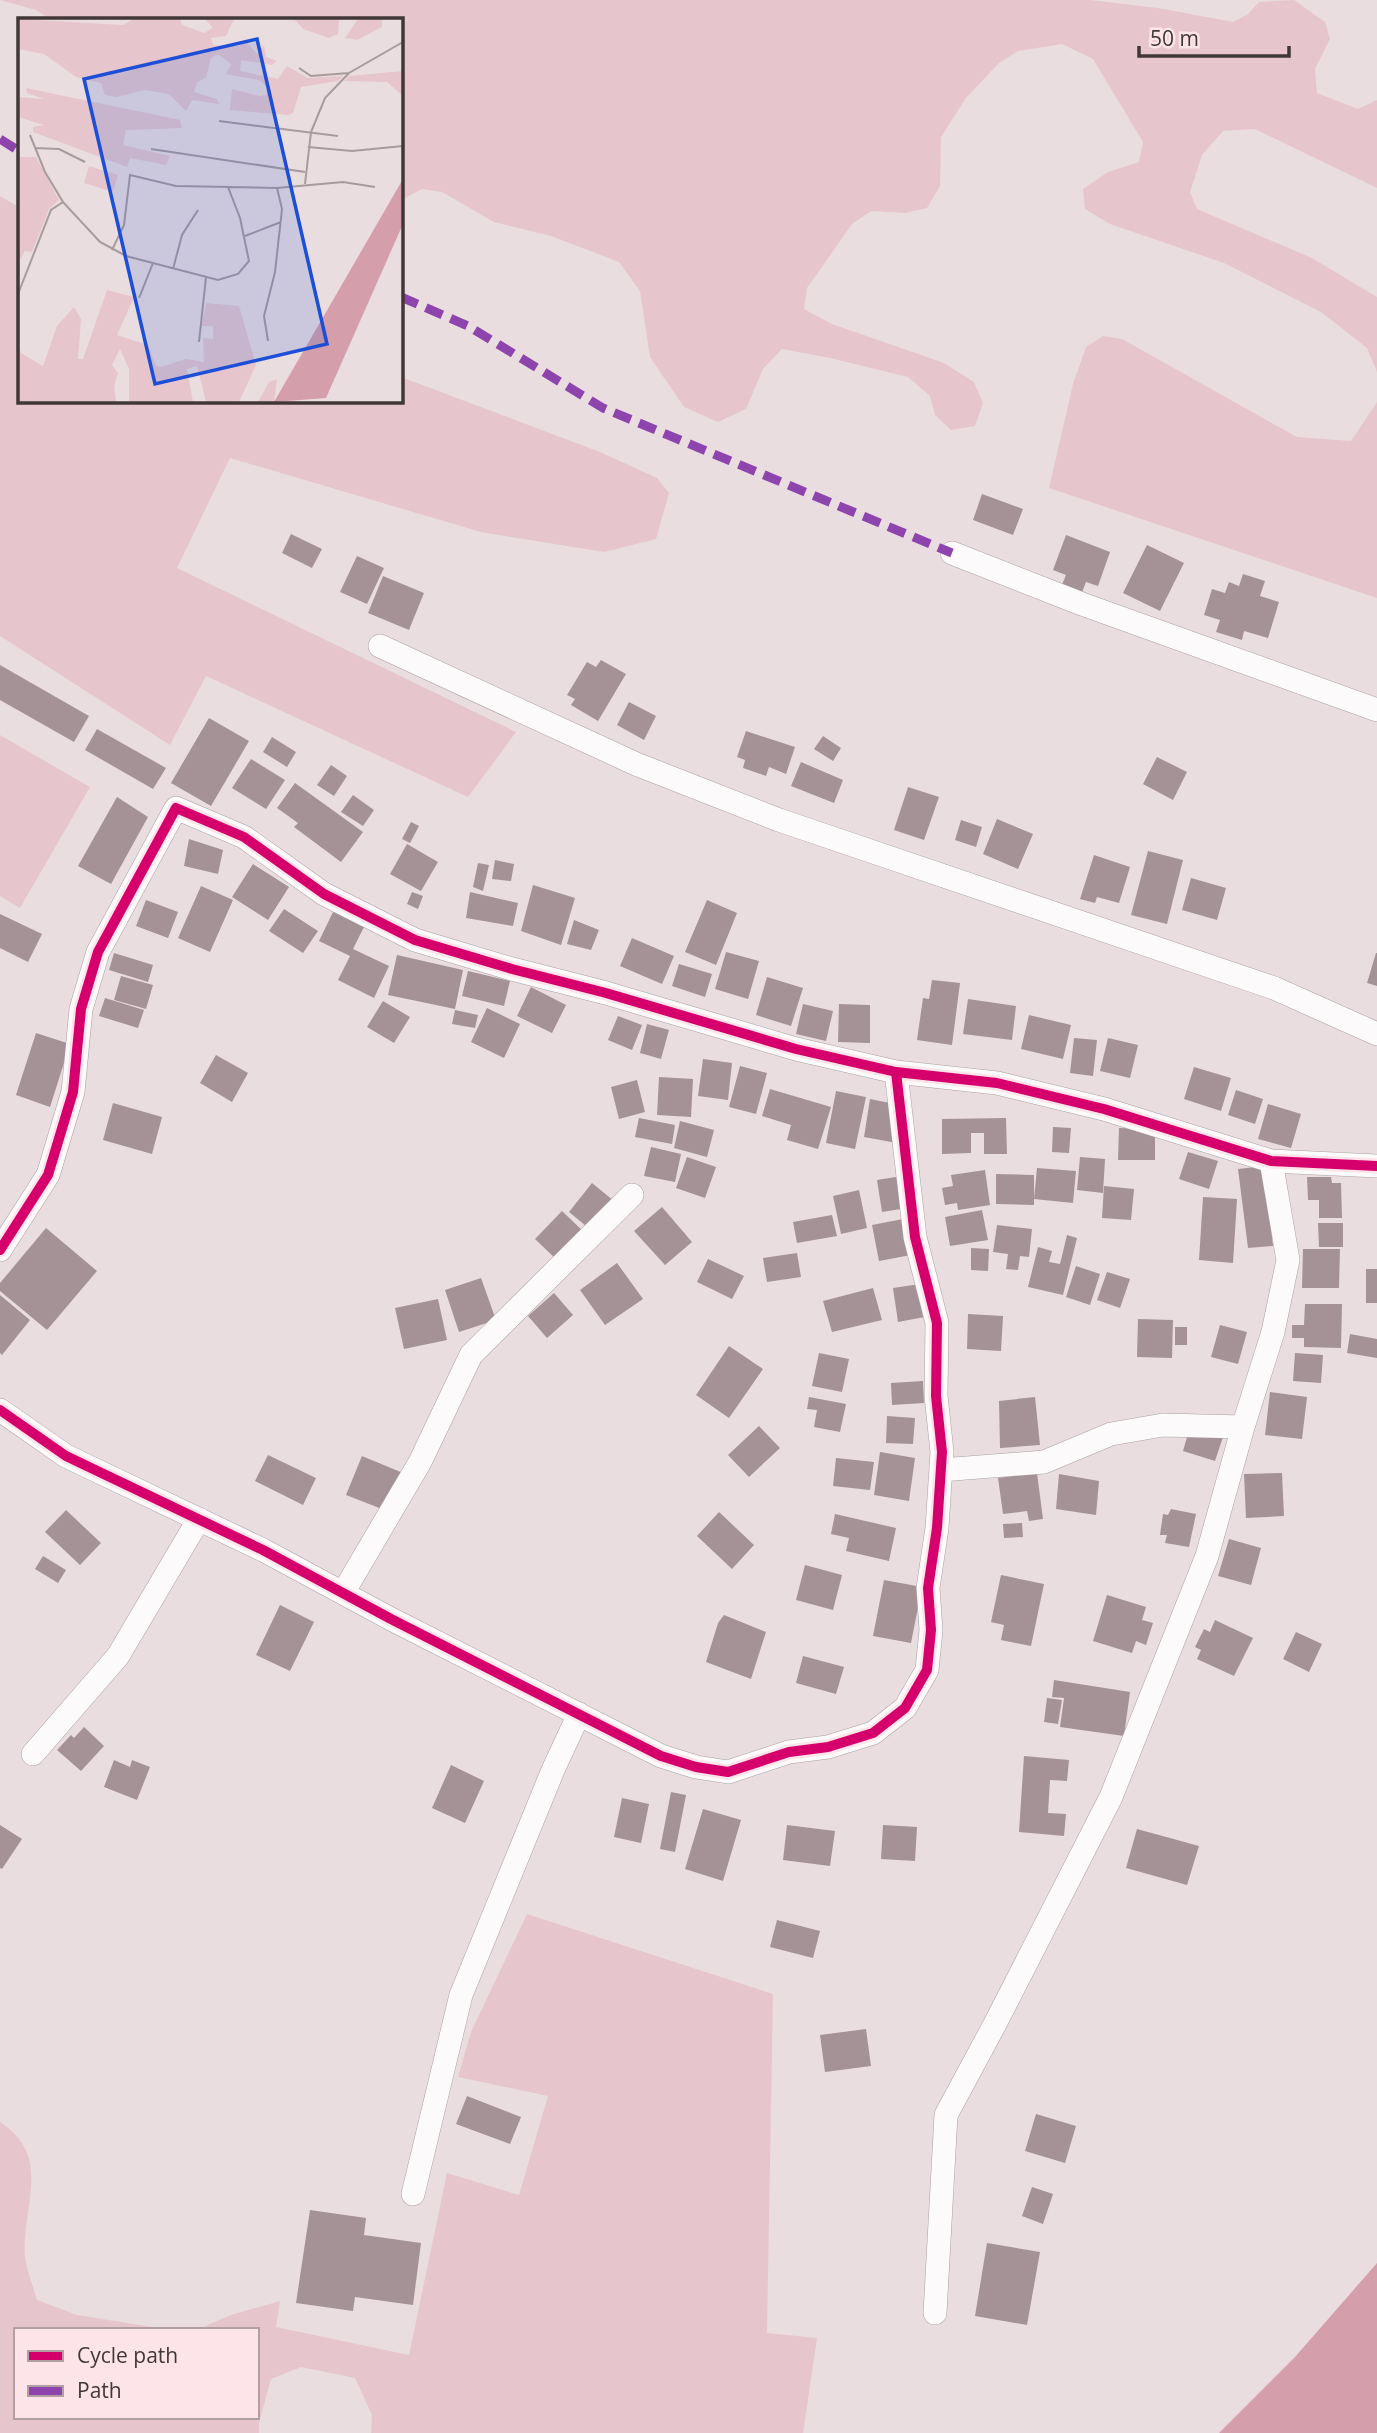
<svg xmlns="http://www.w3.org/2000/svg" width="1377" height="2433" font-family="'Open Sans',sans-serif">
  <rect width="100%" height="100%" fill="#eadddf"/>
  <path fill="#e6c6cc" d="M0 0H1090L1158 8 1233 22 1248 14 1259 2 1294 0 1325 22 1330 39 1315 69 1317 93 1358 109 1377 100V188L1255 129 1223 131 1202 155 1190 192 1197 209 1312 258 1377 297V372L1367 348 1321 312 1224 263 1110 224 1085 209 1083 189 1108 172 1139 162 1143 142 1093 59 1062 44 1018 51 999 63 966 98 941 137 940 186 927 208 905 213 871 211 852 224 807 288 804 309 832 324 944 363 974 382 983 403 975 426 951 430 935 415 930 396 908 377 830 358 782 349 763 369 746 409 718 422 684 407 650 357 640 291 619 262 551 236 494 222 442 192 422 189 401 200V19H50L36 10Z
    M0 196 19 207V401H401V377L600 452 657 478 669 493 656 539 604 552 481 532 230 458 177 568 516 732 468 797 206 676 170 745 0 636Z
    M1103 336 1122 339 1297 437 1351 441 1377 402V598L1049 488 1073 384 1086 347Z
    M0 735 90 787 20 908 0 896Z
    M527 1914 773 1994 767 2333 817 2338 803 2433H371L372 2415 355 2378 301 2367 271 2379 259 2423V2433H0V2122C54 2157 21 2207 25 2257 27 2271 33 2286 37 2300L77 2315 171 2330H16V2417H257V2330H196L231 2315 280 2301 276 2327 409 2355 447 2173 519 2195 548 2096 458 2077 471 2032Z"/>
  <path fill="#d49faa" d="M1377 2263V2433H1219L1295 2357Z"/>
  <path fill="#a49296" d="M982 494 1023 509 1013 535 973 520Z
    M291 534 322 549 312 568 282 553Z
    M1066 535 1110 552 1098 586 1086 582 1081 595 1061 587 1066 575 1053 570Z
    M1147 545 1184 563 1160 611 1123 593Z
    M357 556 384 568 367 604 340 592Z
    M1243 574 1265 581 1260 596 1279 602 1268 638 1244 631 1242 640 1216 632 1220 620 1204 615 1212 589 1225 593 1229 582 1239 586Z
    M383 576 424 593 409 630 368 613Z
    M601 660 626 674 598 721 571 705 575 699 567 695 587 662 596 667Z
    M0 665 89 716 74 742 0 700Z
    M629 702 656 716 644 740 617 725Z
    M209 718 249 741 211 806 171 783Z
    M97 729 166 768 153 789 85 750Z
    M746 731 795 747 786 774 769 767 766 776 743 768 745 760 737 757Z
    M823 736 841 748 833 761 814 749Z
    M272 737 296 752 287 767 263 752Z
    M1157 757 1187 772 1173 800 1143 784Z
    M251 759 285 780 266 809 232 788Z
    M801 762 843 780 834 803 791 786Z
    M331 765 347 776 334 796 317 785Z
    M295 783 363 832 341 862 294 827 298 823 277 808Z
    M908 787 939 797 924 840 894 830Z
    M353 795 374 810 363 826 341 812Z
    M117 797 148 817 111 884 78 866Z
    M997 819 1033 834 1018 869 983 854Z
    M961 820 982 827 976 847 955 840Z
    M411 822 419 826 410 843 402 839Z
    M189 839 223 850 218 874 184 866Z
    M407 844 438 862 421 891 390 874Z
    M1148 851 1183 860 1167 924 1131 915Z
    M1094 855 1130 867 1119 903 1097 897 1095 903 1080 899Z
    M495 860 514 864 511 881 492 879Z
    M478 863 489 865 483 891 473 887Z
    M253 864 289 887 268 920 232 897Z
    M1191 878 1226 888 1217 920 1182 910Z
    M533 885 575 898 561 945 521 931Z
    M201 886 233 900 210 952 178 938Z
    M412 892 423 896 418 909 407 904Z
    M470 892 518 903 513 926 466 918Z
    M146 900 178 912 168 938 136 926Z
    M707 900 737 913 716 965 685 952Z
    M284 909 318 931 303 953 269 931Z
    M334 910 365 925 353 949 389 966 374 998 338 980 350 956 319 941Z
    M0 914 42 934 28 962 0 948Z
    M574 920 599 930 591 950 567 944Z
    M632 938 674 956 662 984 620 966Z
    M726 952 759 961 748 999 715 989Z
    M114 953 153 965 148 982 109 970Z
    M1376 953H1377V986L1367 983Z
    M397 955 463 970 455 1009 388 995Z
    M679 964 712 974 705 997 672 986Z
    M468 971 510 981 504 1006 462 996Z
    M121 976 153 985 146 1009 114 1000Z
    M767 977 803 988 791 1026 756 1015Z
    M932 980 960 983 952 1045 917 1040 923 998 929 999Z
    M531 987 566 1005 552 1033 517 1016Z
    M105 998 144 1010 138 1028 99 1016Z
    M968 999 1016 1006 1012 1040 963 1034Z
    M383 1001 410 1017 394 1043 367 1027Z
    M803 1004 833 1011 826 1041 796 1034Z
    M839 1004 870 1005V1043L838 1042Z
    M487 1008 520 1024 504 1058 471 1042Z
    M455 1010 478 1015 475 1028 452 1024Z
    M1029 1015 1071 1025 1063 1059 1021 1049Z
    M618 1016 642 1025 632 1050 608 1040Z
    M647 1024 669 1030 661 1059 640 1053Z
    M36 1033 70 1044 50 1107 16 1095Z
    M1074 1038 1097 1040 1093 1076 1070 1073Z
    M1108 1038 1138 1045 1130 1078 1100 1071Z
    M216 1055 248 1073 232 1102 200 1083Z
    M703 1059 732 1063 728 1100 698 1096Z
    M740 1066 767 1073 756 1114 729 1107Z
    M1194 1067 1231 1078 1221 1111 1184 1099Z
    M659 1077 693 1079 691 1117 657 1115Z
    M637 1080 645 1112 619 1119 611 1087Z
    M770 1089 831 1107 818 1149 787 1140 791 1125 762 1116Z
    M1236 1090 1263 1099 1255 1124 1228 1115Z
    M836 1091 866 1097 855 1149 826 1143Z
    M870 1099 895 1104 897 1143 864 1137Z
    M113 1103 162 1117 152 1154 103 1140Z
    M1268 1104 1301 1114 1291 1148 1258 1139Z
    M639 1118 675 1125 672 1144 635 1137Z
    M1006 1118 1007 1154H984V1133H971V1153L942 1154V1119Z
    M680 1121 714 1130 707 1157 674 1148Z
    M1053 1127 1071 1128 1069 1153 1052 1152Z
    M1119 1128 1155 1129V1160H1118Z
    M651 1147 681 1154 675 1182 644 1176Z
    M1188 1152 1218 1161 1209 1189 1179 1179Z
    M687 1157 716 1167 705 1198 676 1188Z
    M1080 1157 1105 1159 1103 1193 1077 1190Z
    M1264 1166 1273 1246 1248 1248 1238 1169Z
    M1037 1168 1076 1171 1073 1203 1034 1199Z
    M985 1170 990 1205 958 1210 957 1203 945 1205 942 1188 953 1186 951 1175Z
    M996 1174 1034 1175V1205L996 1204Z
    M902 1176 907 1208 882 1212 877 1180Z
    M1307 1177H1331L1332 1183H1341L1342 1218H1319V1200H1308Z
    M592 1183 614 1201 591 1230 569 1212Z
    M1104 1186 1134 1189 1131 1220 1102 1218Z
    M859 1190 867 1228 841 1234 833 1196Z
    M1203 1197 1237 1199 1233 1263 1199 1260Z
    M662 1207 692 1242 665 1265 634 1231Z
    M982 1210 988 1240 950 1246 945 1217Z
    M562 1211 586 1234 559 1262 535 1239Z
    M832 1215 837 1236 797 1243 793 1222Z
    M903 1219 911 1255 879 1261 872 1225Z
    M1318 1223H1343V1247H1319Z
    M997 1225 1032 1229 1029 1257 1020 1256 1018 1270 1006 1269 1008 1254 993 1252Z
    M46 1228 97 1271 47 1330 0 1291V1283Z
    M1067 1235 1077 1238 1063 1295 1028 1287 1038 1247 1052 1251 1049 1262 1060 1264Z
    M971 1248 989 1249 988 1271 971 1270Z
    M1303 1249H1340L1339 1288H1302Z
    M797 1253 801 1277 767 1282 763 1258Z
    M708 1259 744 1276 732 1299 697 1282Z
    M617 1263 643 1299 605 1325 580 1290Z
    M1076 1266 1100 1274 1090 1305 1066 1297Z
    M1366 1269H1377V1303H1366Z
    M1107 1272 1130 1279 1120 1308 1097 1300Z
    M481 1278 496 1320 459 1332 445 1290Z
    M920 1284 925 1317 898 1322 893 1288Z
    M873 1288 882 1320 832 1332 823 1301Z
    M554 1293 573 1315 547 1338 528 1316Z
    M0 1295 30 1320 2 1355 0 1353Z
    M438 1299 447 1340 404 1349 395 1308Z
    M1305 1304H1342L1341 1348 1304 1347V1338H1292V1325H1304Z
    M968 1314 1003 1316 1001 1351 967 1349Z
    M1138 1319 1173 1320 1172 1358 1137 1357Z
    M1220 1325 1247 1332 1238 1364 1211 1357Z
    M1175 1327H1187V1345H1175Z
    M1350 1334 1377 1339V1358L1347 1353Z
    M729 1346 763 1369 729 1418 696 1395Z
    M819 1353 849 1359 842 1392 812 1386Z
    M1295 1353 1323 1355 1321 1383 1293 1381Z
    M923 1381 924 1403 892 1405 891 1383Z
    M1270 1392 1307 1397 1302 1439 1265 1435Z
    M809 1397 846 1404 840 1432 814 1427 817 1410 807 1409Z
    M1035 1397 1040 1445 1000 1448 999 1401Z
    M887 1416 915 1418 913 1444 886 1443Z
    M759 1426 780 1448 749 1477 728 1455Z
    M1190 1427 1223 1437 1215 1461 1183 1451Z
    M880 1452 915 1458 909 1501 874 1495Z
    M268 1455 316 1478 303 1505 255 1481Z
    M362 1456 403 1473 387 1511 346 1495Z
    M836 1458 874 1462 870 1490 833 1486Z
    M1037 1473 1043 1519 1029 1521 1027 1511 1003 1514 998 1478Z
    M1282 1473 1284 1516 1246 1518 1244 1474Z
    M1059 1474 1099 1481 1096 1515 1056 1509Z
    M1171 1509 1196 1514 1189 1547 1165 1543 1167 1535H1160L1163 1514 1168 1515Z
    M66 1510 101 1543 80 1565 45 1532Z
    M719 1512 754 1545 732 1569 697 1536Z
    M835 1514 896 1528 889 1561 846 1551 849 1538 831 1534Z
    M1022 1523 1023 1537 1004 1538 1003 1524Z
    M1229 1539 1261 1548 1251 1585 1218 1576Z
    M43 1556 66 1570 58 1583 35 1569Z
    M805 1565 842 1575 833 1610 796 1600Z
    M1001 1575 1044 1584 1031 1646 1001 1640 1004 1625 991 1622Z
    M884 1580 922 1587 911 1643 873 1636Z
    M1107 1595 1146 1607 1142 1620 1153 1623 1146 1645 1136 1641 1132 1653 1093 1641Z
    M280 1605 314 1622 290 1671 256 1655Z
    M724 1615 766 1632 751 1679 706 1662 718 1623Z
    M1215 1620 1253 1638 1234 1676 1197 1659 1201 1650 1195 1647 1204 1629 1210 1632Z
    M1296 1632 1322 1644 1309 1672 1283 1659Z
    M803 1656 844 1667 836 1694 796 1683Z
    M1054 1680 1130 1692 1124 1736 1060 1727 1064 1698 1052 1697Z
    M1047 1698 1062 1700 1058 1724 1044 1722Z
    M84 1727 104 1746 81 1771 57 1750 71 1735 74 1738Z
    M1024 1756 1069 1760 1067 1781 1050 1780 1048 1813 1066 1814 1064 1836 1019 1832Z
    M114 1760 130 1767 132 1760 150 1767 137 1800 104 1787Z
    M451 1765 484 1781 465 1823 432 1808Z
    M671 1792 686 1795 675 1852 660 1849Z
    M622 1798 649 1804 641 1843 614 1837Z
    M703 1809 741 1820 723 1881 685 1869Z
    M0 1825 22 1839 2 1869 0 1868Z
    M787 1825 835 1831 830 1866 783 1860Z
    M883 1825 917 1827 915 1861 881 1859Z
    M1137 1829 1199 1846 1187 1885 1126 1868Z
    M777 1920 820 1931 813 1958 770 1947Z
    M866 2029 871 2066 825 2072 820 2035Z
    M467 2096 521 2117 510 2144 456 2124Z
    M1036 2114 1076 2126 1065 2163 1025 2151Z
    M1032 2187 1053 2194 1043 2224 1022 2216Z
    M310 2210 366 2218 364 2235 421 2243 413 2305 355 2297 353 2311 296 2303Z
    M987 2243 1040 2252 1027 2325 975 2316Z"/>
  <g fill="none" stroke-linecap="round" stroke-linejoin="round">
    <defs>
      <path id="street" d="M952 553 1082 604 1377 710
        M380 646 636 764 779 820 1274 988 1377 1034
        M0 1250 48 1175 73 1092 81 1009 98 952 176 808 244 837 324 894 415 940 512 969 606 993 796 1049 896 1072 997 1083 1104 1109 1271 1161 1377 1166
        M0 1410 66 1456 263 1550 391 1619 661 1756 696 1767 728 1772 789 1752 828 1747 873 1733 905 1708 927 1670 931 1630 928 1588 937 1528 942 1452 936 1396 937 1323 915 1237 896 1072
        M941 1470 1044 1462 1111 1434 1163 1425 1243 1427
        M343 1593 420 1462 471 1355 632 1195
        M33 1754 118 1656 199 1519
        M413 2194 461 1995 553 1770 579 1714
        M935 2313 946 2115 996 2022 1111 1797 1207 1556 1243 1427 1273 1332 1288 1260 1271 1161"/>
    </defs>
    <use href="#street" stroke="#aba0a2" stroke-width="24"/>
    <use href="#street" stroke="#fcfafa" stroke-width="23"/>
    <path stroke="#8e44ad" stroke-width="9" stroke-dasharray="18 9" stroke-linecap="butt" d="M0 139 19 151
      M401 297 468 326 603 408 952 553"/>
    <defs>
      <path id="cycleway" d="M0 1250 48 1175 73 1092 81 1009 98 952 176 808 244 837 324 894 415 940 512 969 606 993 796 1049 896 1072 997 1083 1104 1109 1271 1161 1377 1166
        M0 1410 66 1456 263 1550 391 1619 661 1756 696 1767 728 1772 789 1752 828 1747 873 1733 905 1708 927 1670 931 1630 928 1588 937 1528 942 1452 936 1396 937 1323 915 1237 896 1072"/>
    </defs>
    <use href="#cycleway" stroke="#fde4e9" stroke-width="15"/>
    <use href="#cycleway" stroke="#d6006c" stroke-width="10"/>
  </g>
  <g transform="translate(18 18)">
    <rect width="385" height="385" fill="#eadddf"/>
    <path d="M0 1 105 7 115 1H162L164 7 186 15 195 10 187 1H216L208 18 193 20 195 27 221 28 228 23 239 36 246 27 248 39 259 43 254 47 223 42 222 53 260 61 269 48 290 60 325 58 320 63 283 69 275 95 270 97 212 92 214 71 241 78 248 77 251 70 241 62 208 56 213 46 200 36 193 40 188 60 179 64 176 74 199 81 201 86 174 82 168 93 151 76 127 72 99 79 87 77 83 65 58 59 26 36 0 31ZM276 1H321L320 16 311 20 285 11ZM340 1H364V9L339 22 327 20ZM385 53V78L369 64 326 63 331 58ZM8 70 162 102 164 110 108 112 105 127 152 138 148 147 112 140 109 149 15 114V109L26 107 0 99V79L26 81 9 75ZM0 139H18L41 182 31 191 14 234 7 233 0 245ZM71 148 100 157 95 174 66 165ZM89 272 116 279 99 317 130 327 138 348 143 349 168 341 186 344 185 320 195 321V308H184L188 285 221 288 238 347 221 384H188L179 348 169 351 175 384H111V351L102 331 94 347 100 355 96 368 98 384H0V324L3 335 25 348 39 308 56 289 63 301 60 341H65ZM259 361 256 384H240L251 364Z" fill="#e6c6cc"/>
    <path d="M385 161V206L308 380 256 384Z" fill="#d49faa"/>
    <path fill="none" stroke="#a69b9d" stroke-width="2" d="M281 50 293 58 331 55M201 103 320 118M12 117 27 154 45 184M290 129 334 133 385 128M17 130 41 131 67 144M133 131 287 154M287 166 293 114 307 80 331 55 385 24M227 218 263 204M94 232 106 207 112 157 158 168 259 170 325 164 357 169M155 251 164 217 180 192M0 276 33 192 45 184 82 224 108 238 200 262 220 256 231 243 222 200 210 169M121 280 135 245M250 323 246 298 257 254 264 191 259 170M181 324 188 259"/>
    <path fill="#1d4ed8" fill-opacity="0.15" stroke="#1d4ed8" stroke-width="3.5" d="M239 21 309 326 137 366 66 61Z"/>
    <rect width="385" height="385" fill="none" stroke="#413739" stroke-width="3.5"/>
  </g>
  <rect x="14" y="2328" width="245" height="91" fill="#fde4e9" stroke="#b29fa3" stroke-width="2"/>
  <rect x="28" y="2351" width="35" height="10" fill="#d6006c" stroke="#b29fa3" stroke-width="2"/>
  <text x="77" y="2363" font-size="21" fill="#413739">Cycle path</text>
  <rect x="28" y="2386" width="35" height="10" fill="#8e44ad" stroke="#b29fa3" stroke-width="2"/>
  <text x="77" y="2398" font-size="21" fill="#413739">Path</text>
  <path d="M1139 46v10h150v-10" fill="none" stroke="#413739" stroke-width="3.5"/>
  <text x="1150" y="46" font-size="21" fill="#413739" stroke="#fde4e9" stroke-width="5" paint-order="stroke">50 m</text>
</svg>
